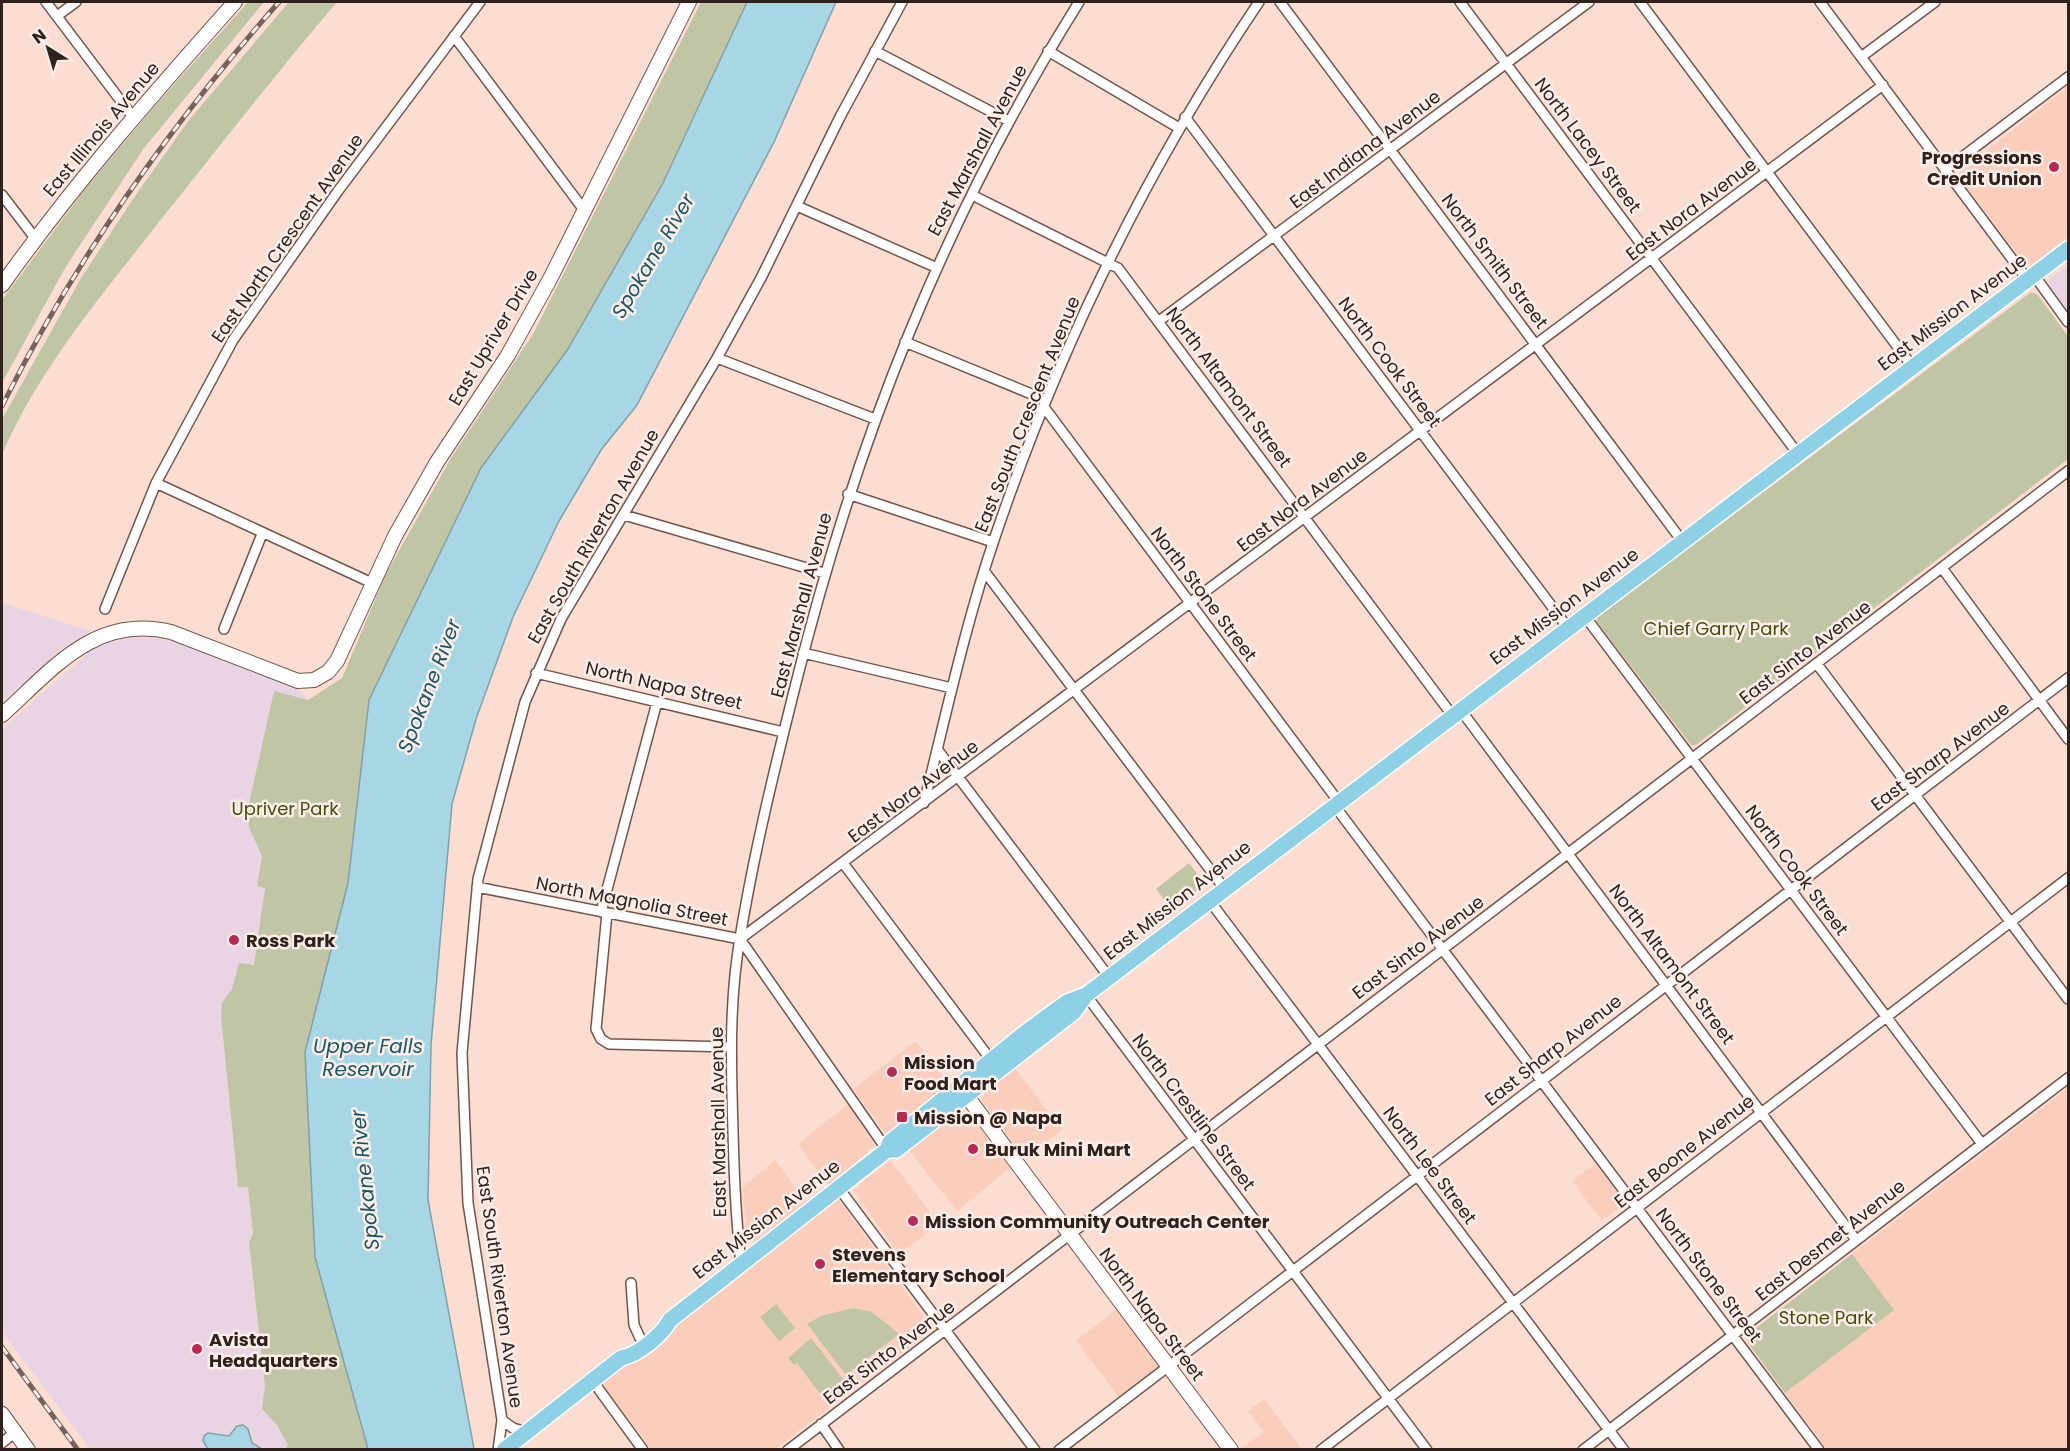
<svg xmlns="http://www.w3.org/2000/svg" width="2070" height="1451" font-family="Poppins,sans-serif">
  <rect width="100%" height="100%" fill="#fbddd2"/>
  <path fill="#facdbd" d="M2068 87V237L2035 262 2027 264 2022 261 1960 178 1959 172Z
    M916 1041 950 1085 890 1133H885L853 1089Z
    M1014 1067 1062 1130 1024 1158 982 1100 985 1090Z
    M2068 1088V1449H1827L1785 1393 1893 1310 1852 1254Z
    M848 1104 874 1144 870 1150 828 1185 798 1144Z
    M958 1112 971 1116 1010 1168 957 1211 907 1148Z
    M775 1160 806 1202 756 1242H750L746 1236 743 1187Z
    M890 1160 939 1224 899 1254 853 1190Z
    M1595 1164 1625 1203 1602 1221 1572 1181Z
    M838 1199 933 1329 775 1449H651L602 1384Z
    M1117 1309 1160 1366 1119 1397 1076 1341Z
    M1264 1399 1302 1449H1240L1264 1432 1248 1411Z"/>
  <path fill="#e8d4e3" d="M2068 265V313L2048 285 2050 278Z
    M2 603 91 631 60 650 2 702Z
    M144 635 183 644 300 690 308 700 274 692 248 808 249 828 262 856 257 886 265 887 259 935 253 966 239 964 232 989 222 1003 221 1016 238 1186H248L253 1234 249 1242 265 1386 262 1409 277 1425 289 1446 285 1450 90 1449 2 1332V729L91 650 120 637Z"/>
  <path fill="#c0c5a5" d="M248 2H264L144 148 65 268 2 383V300L86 188 152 109Z
    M289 2H337C273 77 213 155 151 232 97 301 37 373 2 454V419L81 278 133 199 189 120Z
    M701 2H747L663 183 568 349 481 468 348 883 305 1052 315 1257 368 1449H285L288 1445 277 1425 262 1409 265 1386 249 1242 253 1234 248 1187H238L221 1016 222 1003 232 989 239 963 254 965 265 888 257 886 262 856 249 828 248 808 274 691 308 700 342 678 386 574 451 458 533 334Z
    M2031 292 2037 294 2068 336V459L1696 745H1691L1597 622 1598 616Z
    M1189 863 1205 884 1172 910 1156 889Z
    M1852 1254 1894 1310 1785 1393 1748 1343 1747 1335Z
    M776 1304 795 1328 779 1341 760 1317Z
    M853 1308 872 1312 899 1334 846 1375 807 1324 821 1316Z
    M811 1338 846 1383 826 1402 797 1363 794 1365 788 1358Z"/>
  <path fill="#a7d7e4" stroke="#83a0a8" stroke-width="1.5" d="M747 2H836L774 142 637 405 601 450 559 521 513 617 476 719 452 804 431 1045 428 1200 474 1449H368L315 1257 305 1052 348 883 369 700 481 468 568 349 663 183Z
    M243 1425 248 1429 252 1443 262 1449H208L203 1441 204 1436 208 1433 229 1436 237 1426Z"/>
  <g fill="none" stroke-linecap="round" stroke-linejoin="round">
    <defs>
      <path id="street" d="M46 2 133 117
        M1280 2 1682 541
        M1460 2 1798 454
        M1640 2 1912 366
        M1820 2 2027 279
        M57 16 76 2
        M454 36 584 210
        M875 51 1009 121
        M1048 51 1179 128
        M1861 57 1935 2
        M1185 117 1568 628
        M1945 170 2068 77
        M2 195 35 238
        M972 195 1118 268 1452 715
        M797 206 935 267
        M2034 275 2068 322
        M1159 321 1589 2
        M905 342 1046 400
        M717 358 875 419
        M1044 407 1338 801
        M156 483 372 583
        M848 494 993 542
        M624 515 824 573
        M1942 568 2068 739
        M985 572 1224 888
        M105 609 156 483 233 340 338 191 480 2
        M1584 615 1982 1144
        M224 629 262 534
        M803 653 952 688
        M1817 664 2068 999
        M536 673 783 732
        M1460 709 1856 1240
        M937 749 1109 977
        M924 803C946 715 965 626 994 540 1058 350 1147 168 1259 2
        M1334 805 1819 1450
        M843 863 991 1060
        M477 887 740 939 887 1150
        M1209 900 1624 1450
        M601 912 657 702
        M607 913 596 1029 601 1039 609 1044 730 1047
        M740 939 1883 85
        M1086 995 1427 1450
        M838 1187 1035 1450
        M741 1264C736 1220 734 1175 733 1131 731 1066 729 1001 740 938 754 852 775 767 796 683 857 438 945 216 1079 2
        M631 1283 634 1325 640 1338
        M592 1380 643 1450
        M502 1420 513 1428 526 1432
        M821 1424 839 1450
        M2 1443 15 1432
        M498 1450 502 1420 468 1203 462 1053 478 879 525 702 561 619 717 358 761 278 840 117 902 2
        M788 1450 2068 471
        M1059 1450 2068 678
        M1321 1450 2068 878
        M1583 1450 2068 1078"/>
      <path id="secondary" d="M2 285C73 185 154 93 235 2
        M2 715C53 669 95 614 171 632L298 681 314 680 328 672 337 661 395 536 437 462 508 355 550 279 689 2
        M960 1087 1231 1450
        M2 1414 28 1450"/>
      <path id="primary" d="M887 1150H896L1074 1012 1086 995
        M504 1450 621 1358C638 1355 662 1335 670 1320L887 1150 890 1142 1026 1032 1067 1002 1086 995 2068 249"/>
    </defs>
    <use href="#street" stroke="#745449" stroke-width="12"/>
    <use href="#secondary" stroke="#745449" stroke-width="16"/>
    <use href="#primary" stroke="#fff" stroke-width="18"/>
    <use href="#street" stroke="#fff" stroke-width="9"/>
    <use href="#secondary" stroke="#fff" stroke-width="14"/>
    <use href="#primary" stroke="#8ed0e5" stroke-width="15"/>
    <defs>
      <path id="rail" d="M2 406C75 260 171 124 279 2
        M2 1347 78 1450"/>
    </defs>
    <use href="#rail" stroke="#76625b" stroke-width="5"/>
    <use href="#rail" stroke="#fdeee9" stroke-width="3" stroke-dasharray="9" stroke-linecap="butt"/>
  </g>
  <g fill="#b82956" stroke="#fdeee9" stroke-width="2">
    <circle cx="2054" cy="167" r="6"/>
    <circle cx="234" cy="940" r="6"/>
    <circle cx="892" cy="1072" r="6"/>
    <rect x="896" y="1111" width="12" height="12" rx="3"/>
    <circle cx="973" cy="1149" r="6"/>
    <circle cx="913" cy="1221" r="6"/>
    <circle cx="820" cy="1264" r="6"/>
    <circle cx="197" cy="1349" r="6"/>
  </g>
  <g text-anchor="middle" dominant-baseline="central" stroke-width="5" stroke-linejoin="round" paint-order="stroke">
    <g font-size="18" fill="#2f211c" stroke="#fdeee9">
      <text transform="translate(101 129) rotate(-50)">East Illinois Avenue</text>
      <text transform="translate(1588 145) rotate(53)">North Lacey Street</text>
      <text transform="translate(1365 149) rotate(-37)">East Indiana Avenue</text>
      <text transform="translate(977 150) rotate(-62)">East Marshall Avenue</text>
      <text transform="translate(1691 209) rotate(-37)">East Nora Avenue</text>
      <text transform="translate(287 238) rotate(-55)">East North Crescent Avenue</text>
      <text transform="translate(1495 261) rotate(53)">North Smith Street</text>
      <text transform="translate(1952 312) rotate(-37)">East Mission Avenue</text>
      <text transform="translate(493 337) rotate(-59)">East Upriver Drive</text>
      <text transform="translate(1390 362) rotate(53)">North Cook Street</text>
      <text transform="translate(1229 387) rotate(53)">North Altamont Street</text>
      <text transform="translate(1027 414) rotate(-68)">East South Crescent Avenue</text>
      <text transform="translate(1302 500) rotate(-37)">East Nora Avenue</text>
      <text transform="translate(593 536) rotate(-60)">East South Riverton Avenue</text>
      <text transform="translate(1204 594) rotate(53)">North Stone Street</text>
      <text transform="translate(801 605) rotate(-75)">East Marshall Avenue</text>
      <text transform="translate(1564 606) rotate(-37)">East Mission Avenue</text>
      <text transform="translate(1805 652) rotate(-37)">East Sinto Avenue</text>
      <text transform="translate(664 685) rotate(13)">North Napa Street</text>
      <text transform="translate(1940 756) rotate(-37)">East Sharp Avenue</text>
      <text transform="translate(913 791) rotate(-37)">East Nora Avenue</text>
      <text transform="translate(1797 870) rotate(53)">North Cook Street</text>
      <text transform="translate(1177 900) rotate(-38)">East Mission Avenue</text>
      <text transform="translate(632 901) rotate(11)">North Magnolia Street</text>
      <text transform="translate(1418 947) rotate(-37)">East Sinto Avenue</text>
      <text transform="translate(1672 964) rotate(53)">North Altamont Street</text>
      <text transform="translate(1553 1050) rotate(-38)">East Sharp Avenue</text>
      <text transform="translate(1194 1112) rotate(53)">North Crestline Street</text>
      <text transform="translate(718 1122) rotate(-91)">East Marshall Avenue</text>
      <text transform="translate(1684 1151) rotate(-38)">East Boone Avenue</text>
      <text transform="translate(1430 1165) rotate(53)">North Lee Street</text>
      <text transform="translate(766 1219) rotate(-38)">East Mission Avenue</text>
      <text transform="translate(1830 1240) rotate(-38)">East Desmet Avenue</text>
      <text transform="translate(1709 1275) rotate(53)">North Stone Street</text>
      <text transform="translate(500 1287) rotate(82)">East South Riverton Avenue</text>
      <text transform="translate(1152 1314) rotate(53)">North Napa Street</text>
      <text transform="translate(889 1352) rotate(-37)">East Sinto Avenue</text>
    </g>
    <g font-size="18" font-weight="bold" fill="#2f211c" stroke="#fdeee9" text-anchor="start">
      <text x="2042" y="157" text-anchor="end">Progressions<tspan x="2042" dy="21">Credit Union</tspan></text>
      <text x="246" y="940">Ross Park</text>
      <text x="904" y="1062">Mission<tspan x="904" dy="21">Food Mart</tspan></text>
      <text x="914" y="1117">Mission @ Napa</text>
      <text x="985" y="1149">Buruk Mini Mart</text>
      <text x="925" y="1221">Mission Community Outreach Center</text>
      <text x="832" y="1254">Stevens<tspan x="832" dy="21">Elementary School</tspan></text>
      <text x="209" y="1339">Avista<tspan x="209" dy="21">Headquarters</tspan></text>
    </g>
    <g font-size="18" fill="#464c0c" stroke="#fdeee9">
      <text x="1716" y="628">Chief Garry Park</text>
      <text x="285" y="808">Upriver Park</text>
      <text x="1826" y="1317">Stone Park</text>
    </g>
    <g font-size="20" font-style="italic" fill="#185765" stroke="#fdeee9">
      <text transform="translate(653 256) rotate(-59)">Spokane River</text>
      <text transform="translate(429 686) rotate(-69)">Spokane River</text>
      <text x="368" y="1046">Upper Falls<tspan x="368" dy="23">Reservoir</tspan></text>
      <text transform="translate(365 1180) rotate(-96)">Spokane River</text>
    </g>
  </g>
  <rect width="2070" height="1451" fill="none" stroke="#2f211c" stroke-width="6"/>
  <g transform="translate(48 48) rotate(323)" stroke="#fdeee9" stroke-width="4.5" paint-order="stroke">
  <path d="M0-4.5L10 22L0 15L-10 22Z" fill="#2f211c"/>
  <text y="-9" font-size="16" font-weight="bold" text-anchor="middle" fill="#2f211c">N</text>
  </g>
</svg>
